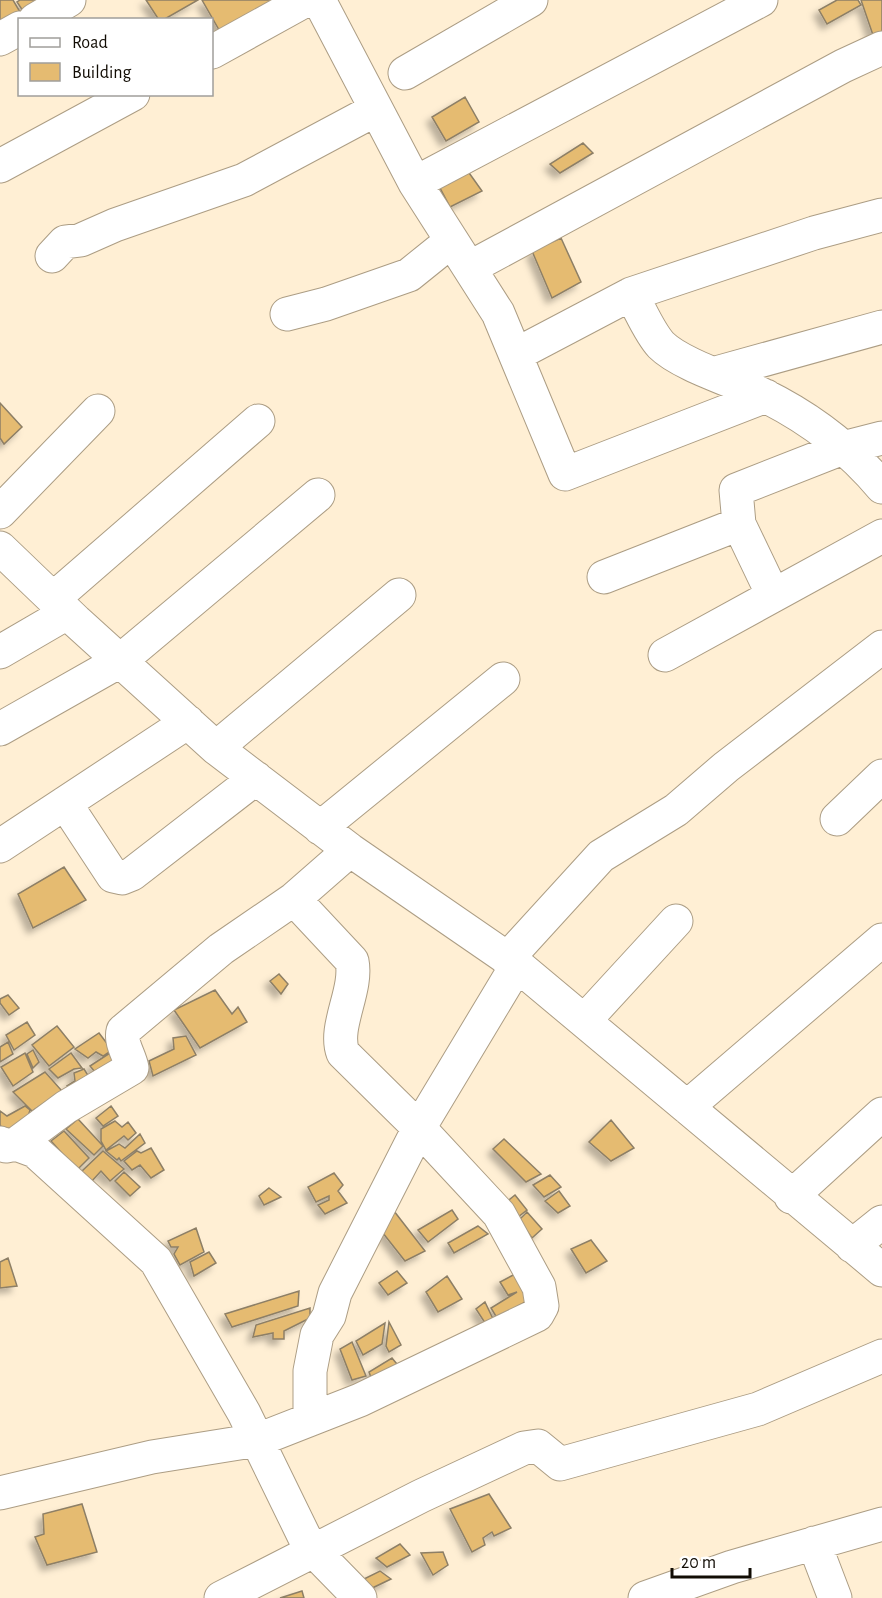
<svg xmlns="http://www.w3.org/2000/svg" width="882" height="1598" font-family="'Alegreya Sans',sans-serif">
  <defs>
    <filter id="shadow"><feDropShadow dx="-5.5" dy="5.5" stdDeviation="3" flood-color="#0004"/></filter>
  </defs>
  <rect width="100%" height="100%" fill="#ffefd4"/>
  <path fill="#e5bb71" stroke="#8d7f66" stroke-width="1.5" filter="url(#shadow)" d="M0 0H13L23 17 0 30Z
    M20 0H51L27 17 17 2Z
    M146 0H198L163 20H159Z
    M202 0H298L226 42Z
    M837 0H858L861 5 827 24 819 10Z
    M861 0H882V35L874 38Z
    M465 97 479 122 446 141 432 117Z
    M583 143 593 153 560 173 550 164Z
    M467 170 482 191 450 207 439 186Z
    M561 238 581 282 552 298 532 251Z
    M0 403 22 427 4 444 0 438Z
    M64 867 86 900 33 928 18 894Z
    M279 974 288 984 281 994 270 981Z
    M215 990 232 1014 238 1007 247 1022 200 1048 174 1010Z
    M8 995 19 1008 9 1015 0 1003V999Z
    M27 1022 35 1035 14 1050 6 1035Z
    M57 1026 74 1047 49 1066 32 1045Z
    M99 1033 112 1050 103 1056 96 1052 88 1058 75 1049Z
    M186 1036 196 1055 153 1076 149 1061 174 1049 173 1038Z
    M8 1042 13 1054 0 1062V1047Z
    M33 1050 39 1062 33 1068 27 1054Z
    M113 1051V1061L95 1072 90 1066Z
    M25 1053 33 1072 13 1086 1 1067Z
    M71 1053 82 1068 74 1069 58 1078 49 1069Z
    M84 1069 89 1077 71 1090 67 1086 75 1081 74 1073Z
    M45 1072 62 1091 32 1111 13 1092Z
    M25 1106 30 1110 28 1117 5 1132 0 1125V1111L7 1116Z
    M111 1106 118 1116 103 1126 96 1118Z
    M78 1119 103 1146 94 1155 66 1129Z
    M611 1120 634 1148 611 1161 589 1142Z
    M115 1121 122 1127 128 1122 136 1133 128 1140 124 1136 106 1150 101 1141V1129Z
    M64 1131 89 1158 77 1170 51 1141Z
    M140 1134 145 1143 121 1161 119 1158 117 1160 106 1151 119 1144 125 1148Z
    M504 1139 541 1174 526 1182 493 1149Z
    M151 1148 164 1170 151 1178 140 1165 132 1170 124 1161 137 1151 141 1153Z
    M103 1151 124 1169 110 1181 101 1171 92 1181 81 1172Z
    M124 1172 140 1187 130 1196 115 1181Z
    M334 1173 343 1185 338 1191 347 1203 325 1214 318 1205 329 1200V1196L316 1202 308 1187Z
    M550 1175 561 1187 544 1197 533 1185Z
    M269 1188 281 1197 264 1205 259 1196Z
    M559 1191 570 1206 558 1213 545 1201Z
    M515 1195 527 1210 518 1217 504 1204Z
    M387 1202 425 1251 405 1261 375 1223Z
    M452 1210 458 1219 428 1242 418 1230Z
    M527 1212 542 1229 532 1238 519 1220Z
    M478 1226 488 1234 454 1253 448 1243Z
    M196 1228 204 1252 180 1265 174 1254 178 1247H171L168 1241Z
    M591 1240 607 1261 586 1273 571 1249Z
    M209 1252 216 1263 194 1276 190 1262Z
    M8 1258 17 1286 0 1288V1262Z
    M397 1271 407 1283 388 1295 379 1283Z
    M517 1273 534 1297 497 1318 491 1308 517 1292 508 1295 500 1282Z
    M447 1276 462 1299 438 1312 426 1292Z
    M299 1291 298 1306 232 1327 225 1314Z
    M485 1302 494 1321 487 1326 476 1309Z
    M310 1308V1318L284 1331V1339H273V1333L253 1337 256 1325Z
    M389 1322 401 1345 389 1352 386 1346Z
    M385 1323 382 1344 363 1355 356 1341Z
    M352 1342 366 1376 352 1380 340 1349Z
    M392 1358 401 1369 373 1383 369 1372Z
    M489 1494 511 1528 494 1536 492 1532 483 1538 485 1545 472 1552 450 1509Z
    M82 1504 97 1552 47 1565 35 1537 44 1534 43 1514Z
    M400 1544 410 1555 387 1567 376 1558Z
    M443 1552 448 1565 433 1575 421 1553Z
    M380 1571 391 1579 366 1591 356 1583Z
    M302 1591 304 1598H280Z"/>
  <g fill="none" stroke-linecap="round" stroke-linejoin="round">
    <defs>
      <path id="minor" d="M319 0 415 183 498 313 565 474 766 396
        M35 20 69 0
        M0 39 20 28
        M212 52 306 0
        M405 73 531 0
        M0 166 133 94
        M415 183 761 0
        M52 256 65 242 81 240 115 225 244 180 375 110
        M471 267 843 66 882 48
        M631 294C640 309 649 332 661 345 681 365 737 382 763 395 808 417 850 449 882 487
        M287 314 326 304 409 275 450 242
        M517 354 631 294 814 233 882 215
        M716 373 882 327
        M0 512 98 411
        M739 524 736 490 843 448 882 438
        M0 548 76 621 216 748 350 850 517 965 882 1270
        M604 577 739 524 773 595
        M53 599 258 421
        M0 652 67 613
        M665 655 882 536
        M0 729 120 661 318 495
        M216 748 399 595
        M65 803 113 876 122 878 132 874 256 778
        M837 819 882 776
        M320 828 503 679
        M0 846 188 722
        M507 959 601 856 676 810 726 767 882 647
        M585 1020 676 921
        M687 1107 882 940
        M0 1143 6 1146 16 1144 35 1151 156 1261 244 1413 304 1536 315 1552 360 1598
        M16 1144 66 1107 132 1068C130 1056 120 1043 123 1031L221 949 294 899 350 850
        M791 1197 882 1114
        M852 1246 882 1222
        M310 1419V1371L317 1335 329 1316 335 1293 419 1128 517 965
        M0 1493 152 1457 258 1440 360 1400 537 1315 542 1306 539 1287 499 1214 419 1128 343 1053C333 1027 358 990 352 961L294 899
        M814 1543 835 1598
        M221 1598 421 1496 524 1448 538 1446 560 1464 758 1409 882 1356
        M645 1598 732 1567 882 1524"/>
    </defs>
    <use href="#minor" stroke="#ac9d84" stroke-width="35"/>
    <use href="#minor" stroke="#fff" stroke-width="33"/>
  </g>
  <rect x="18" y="18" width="195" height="78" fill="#ffffff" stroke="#a09e9b" stroke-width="1.5"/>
  <rect x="30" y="38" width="30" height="9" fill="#ffffff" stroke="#a09e9b" stroke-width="1.5"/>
  <text x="72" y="48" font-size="18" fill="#110c04">Road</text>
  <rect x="30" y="63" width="30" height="18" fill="#e5bb71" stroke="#a09e9b" stroke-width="1.5"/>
  <text x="72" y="78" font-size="18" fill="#110c04">Building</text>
  <path d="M672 1568v9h78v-9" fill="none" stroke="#110c04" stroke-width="3"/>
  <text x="681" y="1568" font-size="18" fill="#110c04" stroke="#ffffff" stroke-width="4.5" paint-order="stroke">20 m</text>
</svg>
